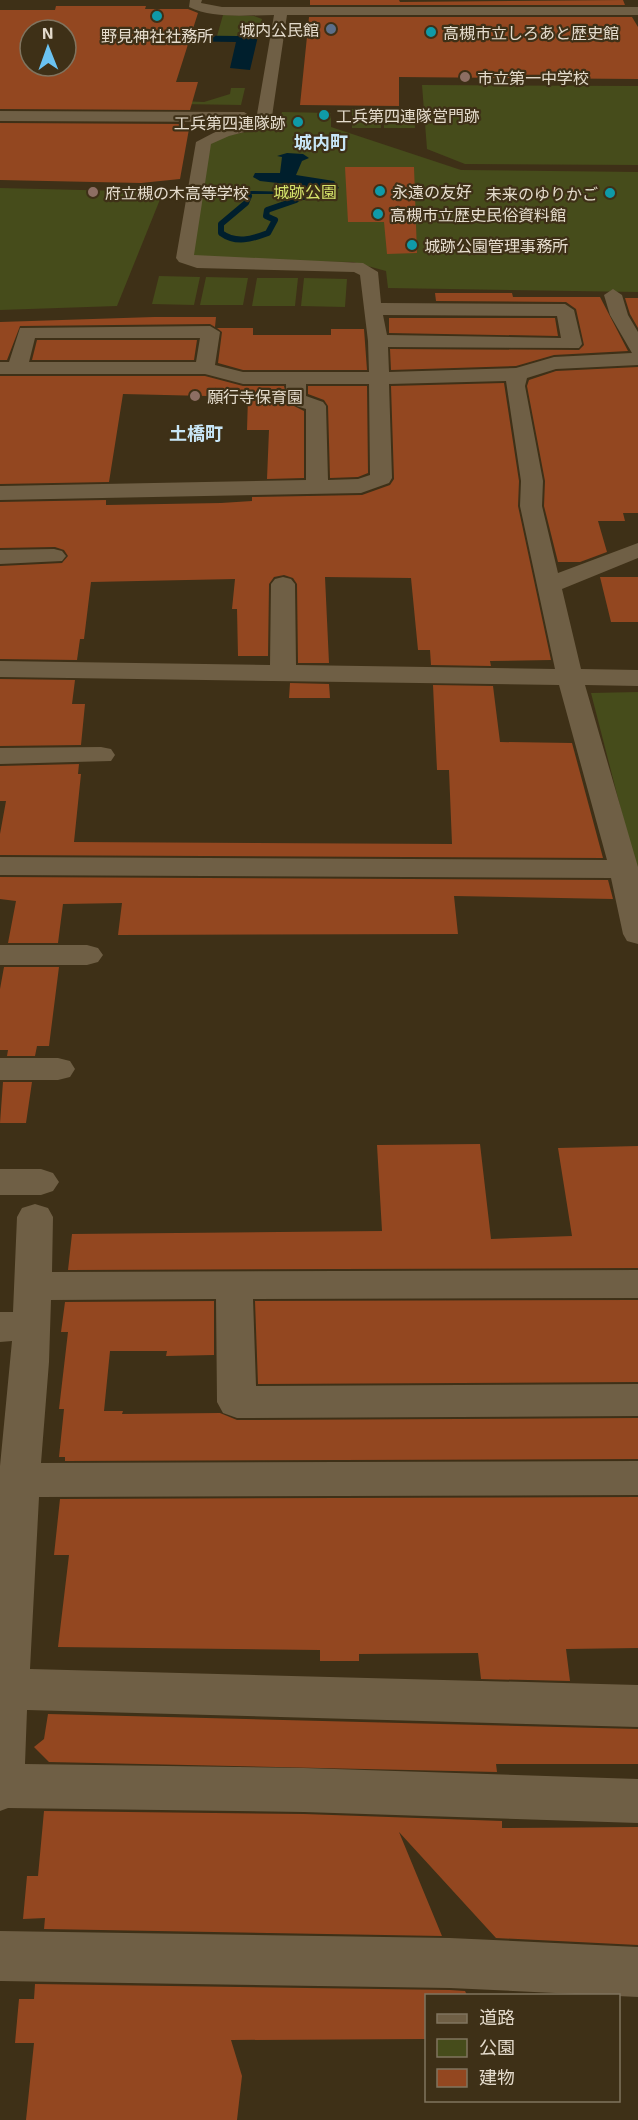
<svg xmlns="http://www.w3.org/2000/svg" width="638" height="2120" font-family="'Exo 2','Noto Sans JP',sans-serif">
  <rect width="100%" height="100%" fill="#3e3017"/>
  <path fill="#464c1b" d="M223 15 254 16 262 19 259 32H238L237 36H217Z
    M422 85 638 86V165L465 164 427 149Z
    M231 88H245L241 105 180 104 181 101 204 102 230 94Z
    M352 109 380 110 381 128H352Z
    M383 110H414L415 128H384Z
    M282 112 331 113V127L461 170 638 172V292L388 288 386 271 353 262 206 260 189 254 211 142 225 136 278 126Z
    M0 188 163 192 117 306 0 310Z
    M159 276 200 277 194 305 152 304Z
    M206 277 248 278 243 305H200Z
    M257 278H298L295 306H252Z
    M304 278 347 279 345 307 301 306Z
    M638 692V876L591 693Z"/>
  <path fill="#001f2d" d="M240 32H259L250 70 230 68 236 42 165 41 66 34 238 36Z
    M287 153 303 154 309 158 302 161 296 175 334 181 339 188 321 198 293 201 274 194H246L251 191 296 192 295 185 260 181 253 177 255 173H280L282 157 277 156Z"/>
  <g fill="none" stroke-linecap="round" stroke-linejoin="round">
    <path stroke="#001f2d" stroke-width="6" d="M249 196 246 203 221 224V233C236 244 252 239 268 233L275 220 266 216 267 210 296 200"/>
  </g>
  <path fill="#934720" fill-rule="evenodd" d="M310 0H399L400 2 623 0 625 5H310Z
    M56 6H146L145 9H188L198 13 176 82H198L190 110 0 109V10H55ZM30 30H66V66H30Z
    M309 17H632L638 27V79L399 77V106L300 105Z
    M0 123 185 124 184 129H189L180 179 141 183 0 180Z
    M345 167H414L417 253 387 254 384 222H348Z
    M435 293H512L513 297H600L628 351 554 355 516 366 391 370 390 349 579 350 584 345 576 309 566 302 436 301Z
    M625 298H638V328L630 314Z
    M154 317H216L215 327 210 324 20 326 7 360H0V322Z
    M389 318H555L558 336 389 333Z
    M217 328H253V335H331V329H364L367 370H243L218 363 222 332Z
    M37 340H197L194 360H32Z
    M638 367V513H623L625 521H598L607 552 580 562H558L544 506 545 481 527 386 529 380 556 371Z
    M0 376H205L243 386H284L288 403 304 411V478L267 479 269 430H247L248 397 123 394 109 482 0 484Z
    M504 383 519 481 518 506 551 660 490 661 491 666 431 665 430 650H418L411 578 325 577 329 663H298L297 584 293 578 284 575 274 577 269 584 268 656H238L237 609H232L235 579 91 582 84 639H80L77 660 0 659V566L62 563 68 556 64 550 55 547 0 548V502L106 500V505L221 503 252 501V497L362 495 390 485 394 479 391 386Z
    M308 386H367L368 473 358 477 330 478 328 406 324 400 308 394Z
    M600 577H638V622H611Z
    M0 679 75 680 72 704H85L81 745 0 746Z
    M290 683 329 684 330 698H289Z
    M433 685 493 686 500 742 572 743 603 858 0 855V834L6 801H0V766L79 764 78 774H81L74 842 452 844 449 770H437Z
    M0 877 608 880 613 899 454 896 458 934 118 935 122 903 63 904 58 943H8L16 901 0 899Z
    M4 967H59L49 1046H37L35 1056H7L8 1050H0V989Z
    M3 1082H32L26 1123H0Z
    M480 1144 491 1239 572 1236 558 1148 638 1146V1268L68 1270 72 1234 382 1231 377 1145Z
    M638 1300V1382L258 1384 255 1301Z
    M214 1301V1355L166 1356 167 1351H110L104 1411H123L122 1414 220 1413 237 1420 638 1418V1459L65 1461V1457H59L64 1409H59L68 1332H61L65 1302Z
    M638 1497V1648L566 1649 570 1681 481 1679 478 1653 359 1654V1661H320V1650L58 1647 69 1555H54L60 1499Z
    M48 1714 638 1729V1764H496L497 1772 49 1762 34 1747 44 1739Z
    M44 1811 304 1814 502 1821V1828L638 1827V1945L496 1938 399 1832 442 1936 44 1929 45 1918 23 1919 27 1876H38Z
    M35 1984 450 1990 465 1991 467 1995H426V2039L231 2040 242 2076 237 2120H26L34 2043H15L19 1999H34Z"/>
  <g fill="none" stroke-linecap="round" stroke-linejoin="round">
    <path fill="#6f5f45" fill-rule="evenodd" d="M190 0H202L201 3 222 7H638V15H287L271 123 268 126 229 136 211 144 194 255 363 263 378 272 381 303 565 304 574 310 582 344 579 348 388 347 389 372 516 368 554 357 632 353 610 315 604 295 613 289 622 295 628 315 638 332V365L556 369 527 378 525 386 543 481 542 506 558 573 638 543V558L562 589 581 669 638 670V686L585 685 638 867V944L627 941 623 934 611 878 0 875V857L607 860 559 685 0 677V661L270 665 271 584 275 579 283 577 291 579 295 584 296 665 555 669 520 506 521 481 506 381 389 384 392 478 389 483 361 493 0 500V486L306 480V409C289 404 286 402 286 384H243L205 374H0V362H9L20 328 210 326 220 332 215 365 243 372H369L368 341 360 275 354 272 197 268 179 262 176 258 196 142 219 130 256 120 274 15C246 15 214 19 189 7ZM383 315 557 316 561 338 387 335ZM35 338H200L196 362H29ZM306 384H369L370 475 358 479 328 480 326 406 323 402 306 396Z
      M0 111 244 112 252 117 244 122 0 121Z
      M54 549 62 551 66 556 62 561 0 564V550Z
      M101 747 111 749 115 755 111 761 0 764V748Z
      M0 945H87L98 948 103 955 98 962 87 965H0Z
      M0 1058H58L70 1061 75 1069 70 1077 58 1080H0Z
      M0 1169H41L53 1173 59 1182 53 1191 41 1195H0Z
      M35 1204 48 1208 53 1217 52 1272 638 1270V1298L253 1299 256 1386 638 1384V1416L237 1418 223 1413 217 1402 216 1299 51 1300 49 1362 41 1463 638 1461V1495L39 1497 30 1669 638 1685V1727L27 1710 25 1764 304 1768 638 1779V1823L304 1812 8 1808 0 1811V1466L12 1341 0 1342V1312H13L17 1217 22 1208Z
      M0 1931 450 1938 638 1947V1997L450 1988 0 1981Z"/>
  </g>
  <g fill="#0f9aa8" stroke="#3e3017" stroke-width="2">
    <circle cx="157" cy="16" r="6"/>
    <circle cx="431" cy="32" r="6"/>
    <circle cx="324" cy="115" r="6"/>
    <circle cx="298" cy="122" r="6"/>
    <circle cx="380" cy="191" r="6"/>
    <circle cx="610" cy="193" r="6"/>
    <circle cx="378" cy="214" r="6"/>
    <circle cx="412" cy="245" r="6"/>
  </g>
  <circle fill="#5c6f8a" stroke="#3e3017" stroke-width="2" cx="331" cy="29" r="6"/>
  <g fill="#8d6e63" stroke="#3e3017" stroke-width="2">
    <circle cx="465" cy="77" r="6"/>
    <circle cx="93" cy="192" r="6"/>
    <circle cx="195" cy="396" r="6"/>
  </g>
  <g text-anchor="middle" dominant-baseline="central" stroke-width="4.5" stroke-linejoin="round" paint-order="stroke">
    <g font-size="16" fill="#e4dbcc" stroke="#3e3017" text-anchor="start">
      <text x="319" y="29" text-anchor="end">城内公民館</text>
      <text x="443" y="32">高槻市立しろあと歴史館</text>
      <text x="157" y="35" text-anchor="middle">野見神社社務所</text>
      <text x="477" y="77">市立第一中学校</text>
      <text x="336" y="115">工兵第四連隊営門跡</text>
      <text x="286" y="122" text-anchor="end">工兵第四連隊跡</text>
      <text x="392" y="191">永遠の友好</text>
      <text x="105" y="192">府立槻の木高等学校</text>
      <text x="598" y="193" text-anchor="end">未来のゆりかご</text>
      <text x="390" y="214">高槻市立歴史民俗資料館</text>
      <text x="424" y="245">城跡公園管理事務所</text>
      <text x="207" y="396">願行寺保育園</text>
    </g>
    <g font-size="16" fill="#d5e36b" stroke="#3e3017">
      <text x="305" y="191">城跡公園</text>
    </g>
    <g font-size="18" font-weight="bold" fill="#c8e6f7" stroke="#3e3017">
      <text x="321" y="142">城内町</text>
      <text x="196" y="433">土橋町</text>
    </g>
  </g>
  <rect x="425" y="1994" width="195" height="108" fill="#3e3017" stroke="#80745f" stroke-width="1.5"/>
  <rect x="437" y="2014" width="30" height="9" fill="#6f5f45" stroke="#80745f" stroke-width="1.5"/>
  <text x="479" y="2024" font-size="18" fill="#e4dbcc">道路</text>
  <rect x="437" y="2039" width="30" height="18" fill="#464c1b" stroke="#80745f" stroke-width="1.5"/>
  <text x="479" y="2054" font-size="18" fill="#e4dbcc">公園</text>
  <rect x="437" y="2069" width="30" height="18" fill="#934720" stroke="#80745f" stroke-width="1.5"/>
  <text x="479" y="2084" font-size="18" fill="#e4dbcc">建物</text>
  <g transform="translate(48 48) rotate(359)"><circle r="28" fill="#3e3017" stroke="#80745f" stroke-width="1.5"/>
  <path d="M0-4.5L10 22L0 15L-10 22Z" fill="#6bc3f2"/>
  <text y="-9" font-size="16" font-weight="bold" text-anchor="middle" fill="#e4dbcc">N</text>
  </g>
</svg>
